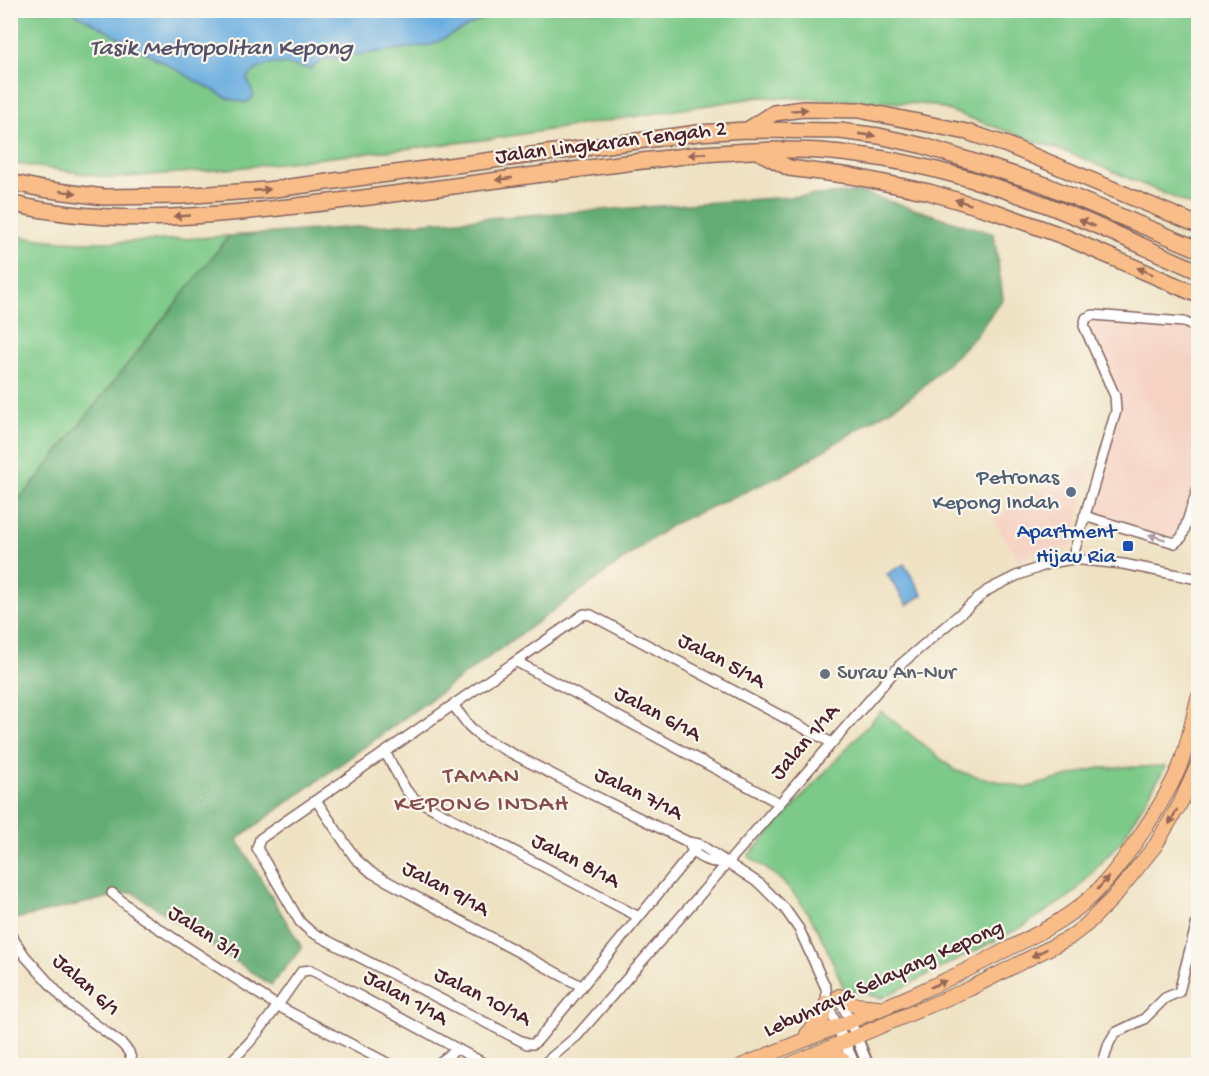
<svg xmlns="http://www.w3.org/2000/svg" width="1209" height="1076" font-family="'Gochi Hand',sans-serif">
  <rect width="100%" height="100%" fill="#fbf7ec"/>
  <filter id="ink" filterUnits="userSpaceOnUse"><feTurbulence type="fractalNoise" baseFrequency=".0167" numOctaves="2"/><feDisplacementMap in="SourceGraphic" scale="12" xChannelSelector="R" yChannelSelector="G"/><feConvolveMatrix kernelMatrix="1 2 1 2 8 2 1 2 1" color-interpolation-filters="sRGB"/></filter>
  <filter id="wash" filterUnits="userSpaceOnUse"><feTurbulence type="fractalNoise" baseFrequency=".008" numOctaves="4" result="noise"/><feDisplacementMap in="SourceGraphic" scale="24" xChannelSelector="R" yChannelSelector="G"/><feGaussianBlur stdDeviation="1.35" result="paint"/><feColorMatrix in="noise" values="0 0 0 0 0 0 0 0 0 0 0 0 0 0 0 0 0 1.4 0 .05"/><feComposite in="paint" operator="in"/></filter>
  <g filter="url(#wash)">
    <rect width="100%" height="100%" fill="#efe2c3"/>
    <path fill="#f5d2c3" d="M1093 319 1187 327 1191 329 1198 343V476L1177 538 1175 539 1089 513 1121 409 1120 395 1088 327 1089 322Z
      M1093 459 1071 547 1032 554 1018 561 993 519Z"/>
    <path fill="#7bc988" stroke="#62745a" stroke-width="1.5" d="M10 11H1198V208L1077 156 933 105 872 101 759 97 491 139 218 170 114 178 11 163Z
      M11 235C83 248 156 240 229 236L31 486 11 508Z
      M881 711 956 771 1025 788 1099 768 1166 766 1122 840 1073 894 1022 927 882 998 844 989C828 951 813 910 782 881 772 872 759 864 748 856Z"/>
    <path fill="#64ad74" stroke="#576650" stroke-width="1.5" d="M860 192 994 234 1003 298 975 337 914 395 785 474 673 524 237 839 302 948 271 985 132 892 11 920 10 508 31 486 229 236Z"/>
    <path fill="#6aaee0" stroke="#5a6686" stroke-width="1.5" d="M71 11H494L491 15 431 45 326 59 309 69C284 64 267 57 247 78L254 96 246 103 227 98Z
      M904 564 923 595 907 605 887 574Z"/>
  </g>
  <g filter="url(#ink)">
    <g fill="none" stroke-linecap="round" stroke-linejoin="round">
      <defs>
        <path id="minor" d="M1084 516 1175 543 1182 537 1198 488
          M1072 559 1116 411 1115 396 1084 326 1086 318 1093 315 1184 322 1195 327 1198 333
          M517 662 779 803
          M453 705 469 726 482 738 575 786 688 842 699 844 760 884 785 909 799 929 826 988 827 1002 837 1026
          M385 752 406 790 415 799 639 917
          M316 800 355 858 372 873 581 986
          M699 844 538 1040 533 1044H527L311 932 300 922 257 848 260 839 584 614 591 615 832 743
          M690 846C696 859 713 864 726 862
          M112 893 141 917 276 1005 393 1066
          M10 934 25 956 67 1003 122 1044 129 1052 133 1066
          M838 996 850 1021
          M225 1066C257 1040 278 1004 302 971L311 970 319 974 489 1066
          M435 1066 457 1049
          M541 1066 577 1036 900 665 988 590 1016 576 1051 563 1072 559 1123 564 1198 579
          M1102 1066 1109 1043 1115 1033 1144 1019 1165 998 1179 992 1198 918"/>
        <path id="tertiary" d="M850 1021 868 1066
          M837 1026 855 1066"/>
        <path id="primary" d="M839 996 856 1005 879 1007
          M807 1034 823 1018 827 1002
          M817 1054 837 1056 850 1066
          M741 1066C829 1029 920 996 1004 951 1035 935 1066 920 1092 896 1121 868 1163 805 1179 768 1188 746 1192 721 1198 698
          M786 1066 969 989 1069 938 1086 925 1113 898 1155 846 1180 804 1198 764"/>
        <path id="trunk" d="M747 130 774 113 803 109 859 110 967 132 1007 145 1198 225
          M759 152 789 168 851 176 929 192 996 212 1063 236 1198 295
          M10 182 42 189 104 197 180 196 267 190 698 133 746 130 840 131 879 136 924 146 1043 184 1198 249
          M10 203C112 229 219 215 322 203 449 188 575 168 702 154 748 151 796 147 842 153 908 160 974 178 1036 201 1091 221 1145 248 1198 271"/>
      </defs>
      <use href="#minor" stroke="#846360" stroke-width="12"/>
      <use href="#tertiary" stroke="#846360" stroke-width="14"/>
      <use href="#primary" stroke="#846360" stroke-width="16"/>
      <use href="#trunk" stroke="#846360" stroke-width="18"/>
      <use href="#minor" stroke="#fff" stroke-width="9"/>
      <use href="#tertiary" stroke="#fff" stroke-width="10"/>
      <use href="#primary" stroke="#f8bd89" stroke-width="14"/>
      <use href="#trunk" stroke="#f8bd89" stroke-width="15"/>
    </g>
    <defs><path id="oneway-solid" d="M-6-.8H1V-3.2L6.5 0L1 3.2V.8H-6Z" transform="scale(1.5)"/></defs>
    <g fill="#986655">
      <use href="#oneway-solid" transform="translate(799 110) rotate(-5)"/>
      <use href="#oneway-solid" transform="translate(867 135) rotate(8)"/>
      <use href="#oneway-solid" transform="translate(697 154) rotate(174)"/>
      <use href="#oneway-solid" transform="translate(504 179) rotate(172)"/>
      <use href="#oneway-solid" transform="translate(262 190) rotate(-5)"/>
      <use href="#oneway-solid" transform="translate(68 192) rotate(7)"/>
      <use href="#oneway-solid" transform="translate(963 202) rotate(-163)"/>
      <use href="#oneway-solid" transform="translate(182 216) rotate(177)"/>
      <use href="#oneway-solid" transform="translate(1087 223) rotate(-156)"/>
      <use href="#oneway-solid" transform="translate(1145 271) rotate(-157)"/>
      <use href="#oneway-solid" transform="translate(1173 817) rotate(118)"/>
      <use href="#oneway-solid" transform="translate(1103 883) rotate(-50)"/>
      <use href="#oneway-solid" transform="translate(1039 953) rotate(153)"/>
      <use href="#oneway-solid" transform="translate(938 984) rotate(-23)"/>
    </g>
    <use fill="#ae9aa0" href="#oneway-solid" transform="translate(1157 537) rotate(-163)"/>
  </g>
  <circle fill="#5c6f8a" stroke="#fbf7ec" stroke-width="2" cx="1071" cy="492" r="6"/>
  <rect fill="#1a4fb4" stroke="#fbf7ec" stroke-width="2" x="1122" y="540" width="12" height="12" rx="3"/>
  <circle fill="#6b7280" stroke="#fbf7ec" stroke-width="2" cx="825" cy="674" r="6"/>
  <g text-anchor="middle" dominant-baseline="central" stroke-width="4.5" stroke-linejoin="round" paint-order="stroke">
    <g font-size="22" fill="#4a1f2b" stroke="#fbf7ec">
      <text transform="translate(611 144) rotate(-7)">Jalan Lingkaran Tengah 2</text>
      <text transform="translate(721 662) rotate(28)">Jalan 5/1A</text>
      <text transform="translate(657 715) rotate(28)">Jalan 6/1A</text>
      <text transform="translate(806 743) rotate(-49)">Jalan 1/1A</text>
      <text transform="translate(638 795) rotate(26)">Jalan 7/1A</text>
      <text transform="translate(575 862) rotate(27)">Jalan 8/1A</text>
      <text transform="translate(445 890) rotate(28)">Jalan 9/1A</text>
      <text transform="translate(204 934) rotate(33)">Jalan 3/1</text>
      <text transform="translate(884 980) rotate(-24)">Lebuhraya Selayang Kepong</text>
      <text transform="translate(85 986) rotate(42)">Jalan 6/1</text>
      <text transform="translate(482 998) rotate(27)">Jalan 10/1A</text>
      <text transform="translate(405 999) rotate(29)">Jalan 1/1A</text>
    </g>
    <g font-size="22" fill="#4e5e75" stroke="#fbf7ec" text-anchor="end">
      <text x="1059" y="479">Petronas<tspan x="1059" dy="25">Kepong Indah</tspan></text>
    </g>
    <g font-size="22" fill="#164399" stroke="#fbf7ec" text-anchor="end">
      <text x="1116" y="533">Apartment<tspan x="1116" dy="25">Hijau Ria</tspan></text>
    </g>
    <g font-size="22" fill="#5b616d" stroke="#fbf7ec" text-anchor="start">
      <text x="837" y="674">Surau An-Nur</text>
    </g>
    <g font-size="24" font-style="italic" fill="#55516a" stroke="#fbf7ec">
      <text x="221" y="49">Tasik Metropolitan Kepong</text>
    </g>
    <g font-size="24" letter-spacing="1.5" fill="#884e4c" stroke="#fbf7ec">
      <text x="482" y="777">TAMAN<tspan x="482" dy="28">KEPONG INDAH</tspan></text>
    </g>
  </g>
  <rect width="1209" height="1076" fill="none" stroke="#fbf7ec" stroke-width="36"/>
</svg>
